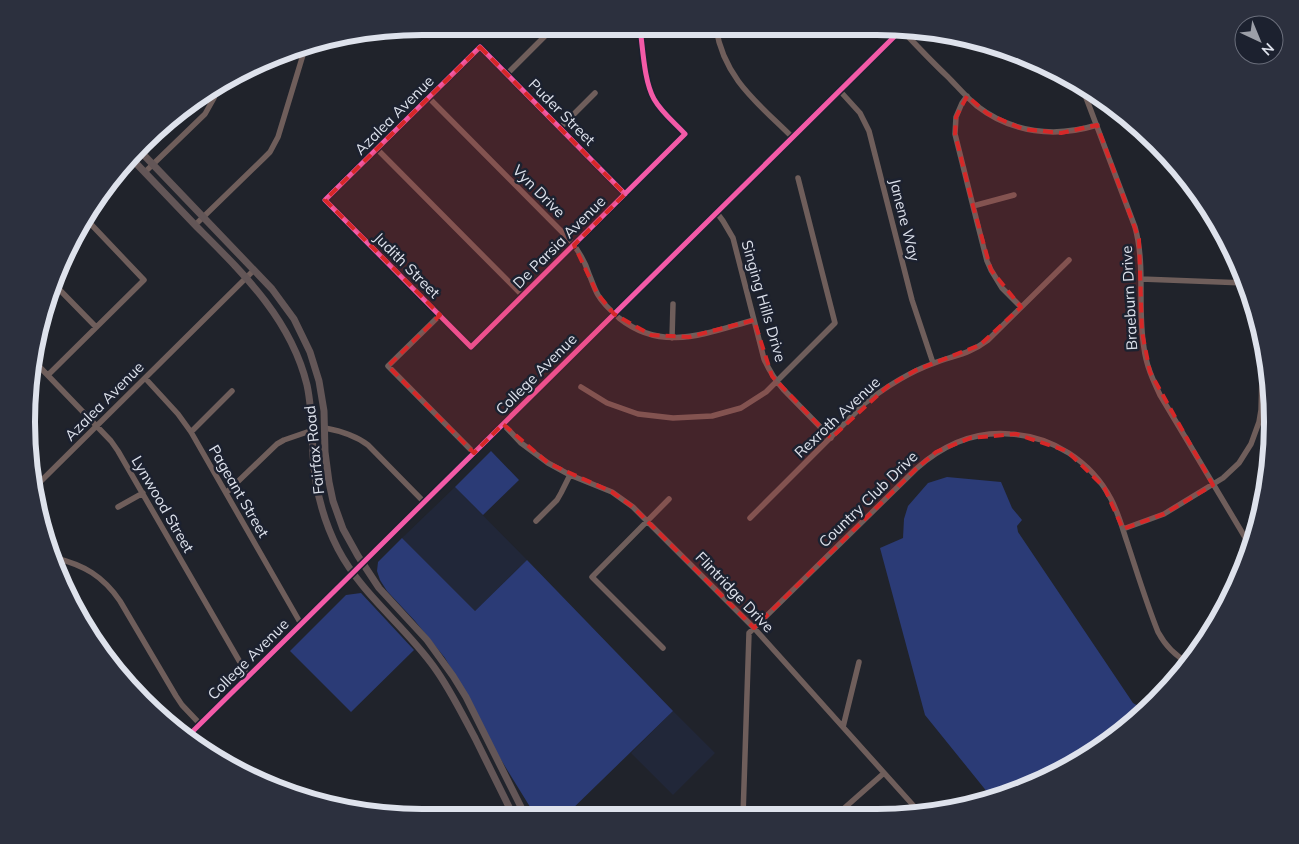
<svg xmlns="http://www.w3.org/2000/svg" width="1299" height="844" font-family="Mulish,sans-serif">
  <rect width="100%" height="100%" fill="#20232b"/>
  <path fill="#212739" d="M455 487 527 560 475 611 402 538Z
    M673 711 715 753 673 795 631 753Z"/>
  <path fill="#2b3b76" d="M491 451 519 480 483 515 455 487Z
    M947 477 1001 482 1012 508 1022 520 1017 526 1018 532 1133 703 1145 710 1118 736 1052 777 994 799 988 793 925 715 880 548 903 538 904 519 908 506 928 483Z
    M402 538 475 611 527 560 673 711 566 815H535L495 750 461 685 445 658 415 621 387 591 380 580 377 571 378 562Z
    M361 593 414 650 351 712 290 651 346 595Z"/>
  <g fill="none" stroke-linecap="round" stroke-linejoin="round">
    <path stroke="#6f5e5b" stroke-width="5.5" d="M716 28C724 79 759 104 793 138
      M901 29C916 45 931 61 947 76 957 86 966 97 977 106 1012 133 1055 138 1097 125
      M507 74 554 27
      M1082 87 1135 227C1146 267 1137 307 1144 348 1146 365 1153 380 1160 395L1252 549
      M840 91 860 113 869 131 912 300 933 363
      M967 96 962 103 956 117 955 134 973 206 987 261 991 270 1002 288 1021 307
      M429 98 570 240C578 250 585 261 589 274 592 281 594 288 598 295 603 304 611 311 619 318 663 353 706 333 754 320
      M560 128 595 93
      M377 149 523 296
      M145 172 205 114 214 98 218 85
      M625 194 480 47 325 200 471 347 685 134C675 123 662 113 654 99 644 81 643 49 640 28
      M973 206 1014 195
      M717 213 723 221 733 238 764 359C769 370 775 380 783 389L831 438
      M195 225 264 158 270 152 278 137 306 45
      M1141 279 1245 283
      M53 283 96 327
      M440 315 388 366 474 453
      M672 338 673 304
      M34 361 111 441 118 451 248 676
      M48 375 144 280 87 220
      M145 378 178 414 191 432 301 624
      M581 387 607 403 638 414 673 418 712 416 741 408 766 392 835 323 798 178
      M503 424 521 443 548 463 570 475 612 492 633 507 754 628 921 814
      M325 428C341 431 355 435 368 445L424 502
      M191 432 232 391
      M36 486 254 270
      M226 493 277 444 284 440 313 430
      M118 507 143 493
      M750 518 865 403C886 387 907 373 932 364 954 355 968 355 988 340L1069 260
      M536 521 557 500 561 493 570 475
      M1123 529 1164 514 1223 478 1239 463 1251 444 1259 422 1261 410 1263 343
      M55 558C84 565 103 576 120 601L176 696 182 705 200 724
      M663 648 592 577 669 499
      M843 727 859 662
      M188 736 902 29
      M841 811 884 773
      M623 816 628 811 637 813V816
      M743 816 749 633 916 469C942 446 974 431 1010 434 1052 436 1091 461 1111 499 1118 512 1122 527 1127 542 1137 572 1146 602 1158 632 1165 645 1175 656 1189 663"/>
    <path stroke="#635657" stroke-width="7" d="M140 151 272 289 294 319 310 352 319 381 324 411 325 452 329 482 333 501 343 529 358 556 379 588 427 640 453 676 466 697 525 815
      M132 159C153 181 175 204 197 227 243 273 291 319 307 385 312 408 312 431 313 455 315 488 323 520 338 549 362 595 404 625 434 667 450 689 462 714 475 738 488 764 500 789 513 815"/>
    <defs>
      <path id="cycleway" d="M625 194 480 47 325 200 471 347 685 134C675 123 662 113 654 99 644 81 643 49 640 28
        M188 736 902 29"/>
    </defs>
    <use href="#cycleway" stroke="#1c212f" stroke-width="8"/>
    <use href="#cycleway" stroke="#f35aa7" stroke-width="5"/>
  </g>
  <path fill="#d62828" fill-opacity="0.2" stroke="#d62828" stroke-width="4" stroke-dasharray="10 6" stroke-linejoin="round" d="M480 47 625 194 574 245 597 293 614 314 651 335 689 337 754 320 772 376 831 438 888 386 916 370 980 345 1021 307 991 270 973 206 955 134 956 117 967 96 988 114 1023 129 1061 133 1097 125 1139 239 1142 332 1150 372 1213 485 1164 514 1123 529 1104 487 1067 451 1016 434 970 438 936 452 916 469 754 628 633 507 612 492 548 463 503 424 474 453 388 366 440 315 325 200Z"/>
  <g text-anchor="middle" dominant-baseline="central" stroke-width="5" stroke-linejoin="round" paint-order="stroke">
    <g font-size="15" fill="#dee2ec" stroke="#1c212f">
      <text transform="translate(562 112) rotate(45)">Puder Street</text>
      <text transform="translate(394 115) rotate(-45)">Azalea Avenue</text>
      <text transform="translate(539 191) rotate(45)">Vyn Drive</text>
      <text transform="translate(905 220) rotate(76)">Janene Way</text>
      <text transform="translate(559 242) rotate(-45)">De Parsia Avenue</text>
      <text transform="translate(407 265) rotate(45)">Judith Street</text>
      <text transform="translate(1129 298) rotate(-93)">Braeburn Drive</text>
      <text transform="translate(764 301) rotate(74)">Singing Hills Drive</text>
      <text transform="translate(536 374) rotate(-45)">College Avenue</text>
      <text transform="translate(104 401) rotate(-45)">Azalea Avenue</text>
      <text transform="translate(837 417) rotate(-43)">Rexroth Avenue</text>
      <text transform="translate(314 450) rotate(-96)">Fairfax Road</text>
      <text transform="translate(239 491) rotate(60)">Pageant Street</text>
      <text transform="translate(868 499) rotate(-44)">Country Club Drive</text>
      <text transform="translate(163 504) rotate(60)">Lynwood Street</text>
      <text transform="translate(735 592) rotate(46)">Flintridge Drive</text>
      <text transform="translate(248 659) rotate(-45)">College Avenue</text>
    </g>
  </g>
  <path d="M0 0H1299V844H0ZM422 35H877A387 387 0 0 1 1264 422V422A387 387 0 0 1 877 809H422A387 387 0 0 1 35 422V422A387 387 0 0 1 422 35Z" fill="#2c303e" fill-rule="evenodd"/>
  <path fill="none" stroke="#dee2ec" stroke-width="6" d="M422 35H877A387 387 0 0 1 1264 422V422A387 387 0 0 1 877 809H422A387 387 0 0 1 35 422V422A387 387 0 0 1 422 35Z"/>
  <g transform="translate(1259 40) rotate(136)"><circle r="24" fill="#1c212f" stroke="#6a6e7b"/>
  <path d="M0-4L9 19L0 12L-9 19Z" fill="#9c9fa8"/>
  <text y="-8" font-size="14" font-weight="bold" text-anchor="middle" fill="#dee2ec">N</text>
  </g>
</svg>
